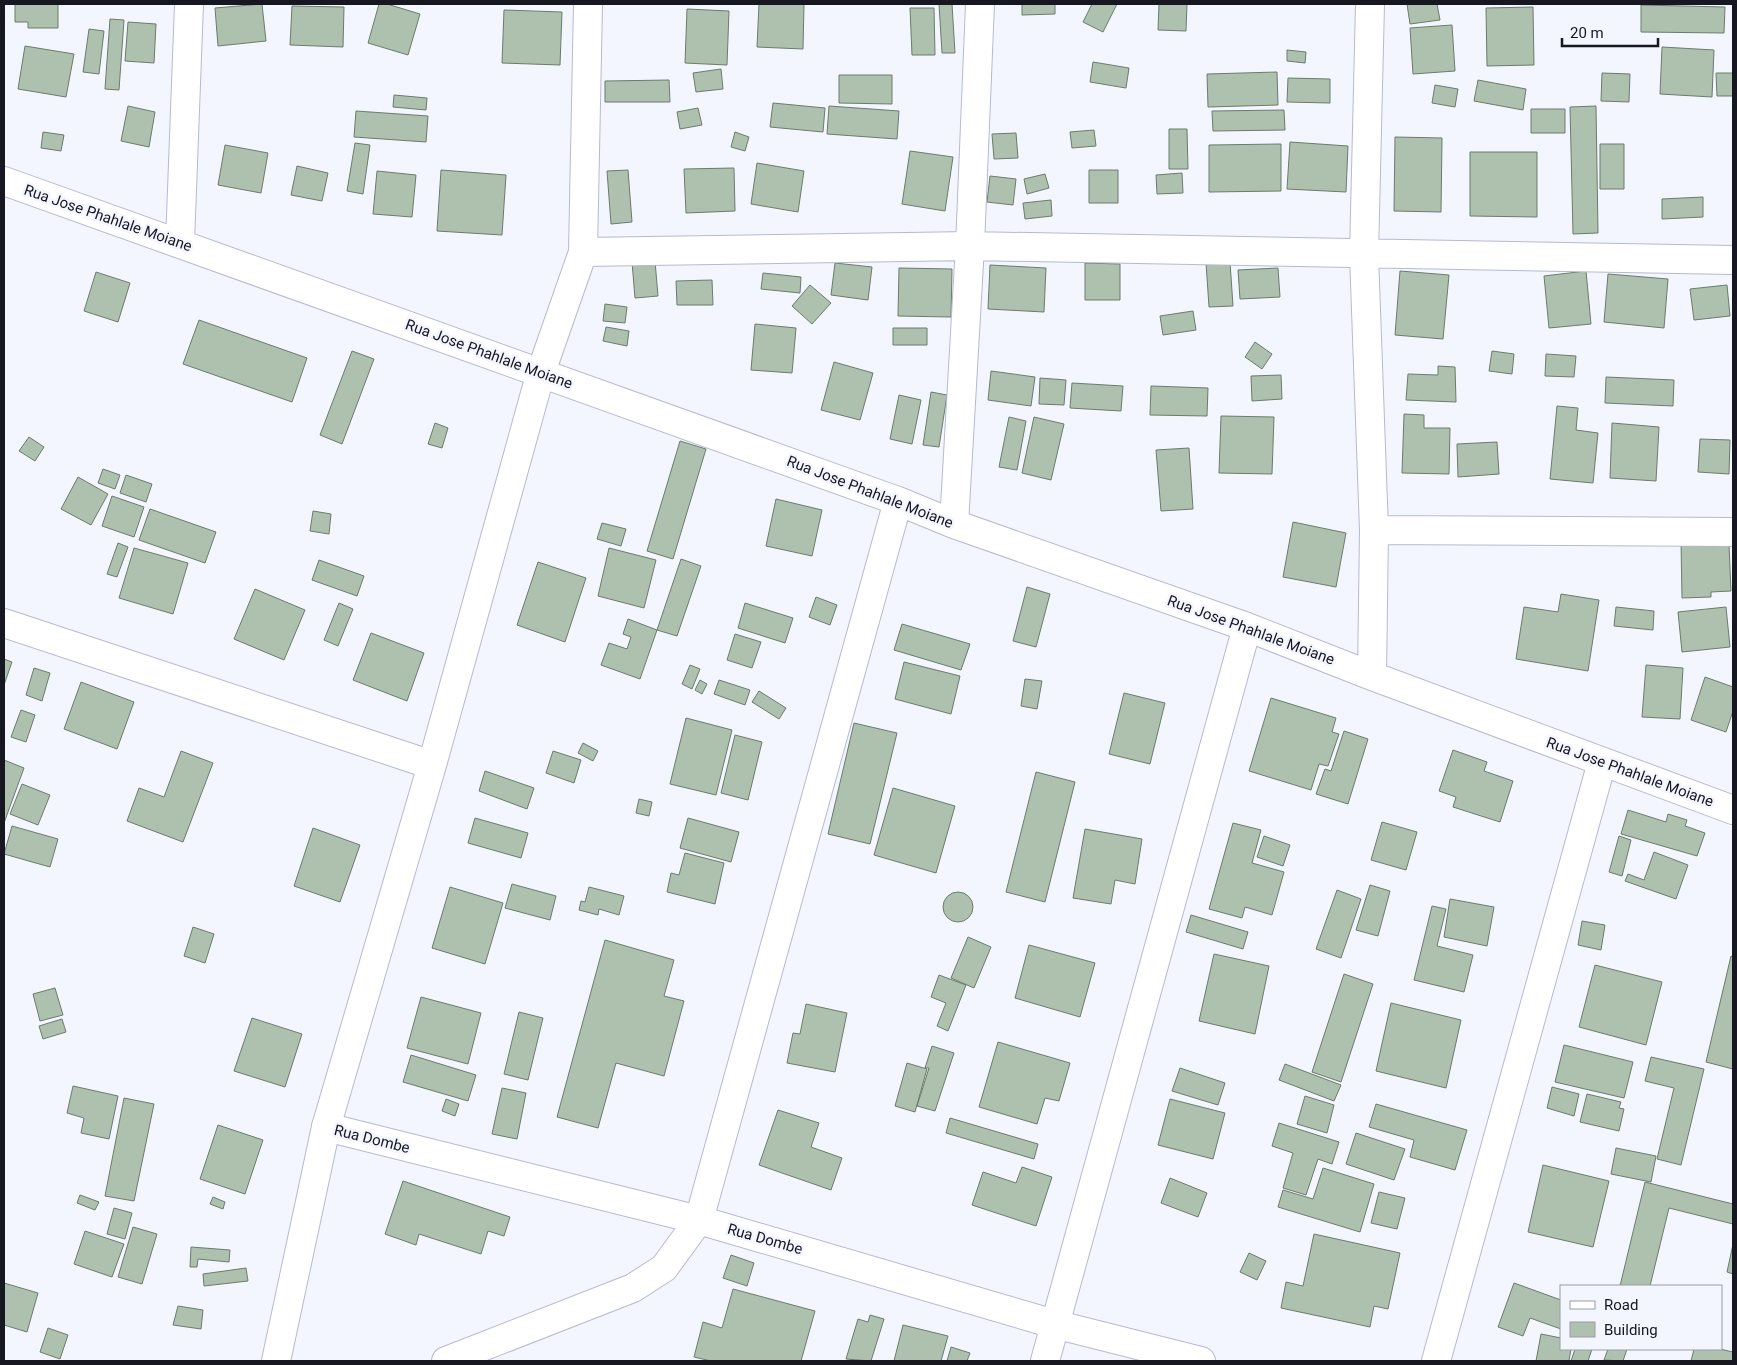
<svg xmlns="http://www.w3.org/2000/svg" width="1737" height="1365" font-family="Roboto,sans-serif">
  <rect width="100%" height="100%" fill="#f3f5ff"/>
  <path fill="#aec1ae" stroke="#6b7c6a" d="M15 4H58V28H28V22H15Z
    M262 4 266 41 218 46 215 8Z
    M379 4H387L420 14 408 55 368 43Z
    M759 4H804L803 49 757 47Z
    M939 4H952L955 53H942Z
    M1022 4H1055V14L1022 15Z
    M1092 4H1117L1103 32 1083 22Z
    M1159 4H1187L1186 31 1158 30Z
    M1407 4H1437L1440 20 1410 24Z
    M1641 5 1725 7 1724 33 1641 32Z
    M292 6 344 7 343 47 290 45Z
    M1533 7 1534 65 1487 66 1486 8Z
    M910 8H934L935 55H912Z
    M687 9 729 11 727 65 685 63Z
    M504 10 562 12 560 65 502 63Z
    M110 19 124 20 119 90 105 89Z
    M128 22 156 24 154 63 125 61Z
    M1452 25 1455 71 1413 74 1410 28Z
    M89 29 104 31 99 74 83 72Z
    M25 46 74 54 66 97 18 89Z
    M1662 47 1714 50 1712 97 1660 94Z
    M1287 50 1306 52 1305 63 1287 61Z
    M1093 62 1129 68 1126 88 1090 82Z
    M721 69 723 89 696 92 693 73Z
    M1277 72 1278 105 1208 107 1207 74Z
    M1602 73 1630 74 1629 102 1601 101Z
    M1716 73H1733V96H1717Z
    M839 75H892V104L839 103Z
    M1288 78 1330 79V103L1287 102Z
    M669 80 670 102H605V81Z
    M1478 80 1526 89 1523 110 1474 101Z
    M1435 85 1458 89 1455 107 1432 103Z
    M394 95 427 98 426 110 393 107Z
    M773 103 825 108 823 132 770 127Z
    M128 106 155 112 149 147 121 141Z
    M829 106 899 111 897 139 827 134Z
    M1596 106 1598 233 1573 234 1570 107Z
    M698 108 702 125 680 129 677 112Z
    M1531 109H1565V133H1531Z
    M1284 110 1285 130 1213 131 1212 111Z
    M356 111 428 116 426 142 354 137Z
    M1169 129H1187L1188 169H1169Z
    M1094 130 1096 146 1072 148 1070 132Z
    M43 132 64 135 61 151 41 148Z
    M735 132 749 137 745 151 731 147Z
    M1016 133 1018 158 994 159 992 134Z
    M1395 137 1442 138 1441 212 1394 211Z
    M1290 142 1348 146 1346 192 1287 189Z
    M355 143 370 145 363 194 347 191Z
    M1281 144V191L1209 192V145Z
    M1600 144H1624V189H1600Z
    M225 145 268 153 261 193 218 185Z
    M910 151 953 157 945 211 902 204Z
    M1470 152H1537V217L1470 216Z
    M757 163 804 171 798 212 751 204Z
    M297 166 328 173 322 201 291 195Z
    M734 168 735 211 686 213 684 169Z
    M441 170 506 175 502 235 437 231Z
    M628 170 632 222 611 224 607 171Z
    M1089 170H1118V203H1089Z
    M377 171 416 175 412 217 373 214Z
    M1182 173 1183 193 1157 194 1156 175Z
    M1045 174 1049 188 1027 194 1024 179Z
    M990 176 1016 179 1013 205 987 202Z
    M1703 197V217L1662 219V199Z
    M1051 200 1052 216 1025 219 1023 203Z
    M655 261 658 296 635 298 632 262Z
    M1230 262 1233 306 1209 307 1206 263Z
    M835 263 872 267 868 300 831 295Z
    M1085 263 1120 264V300H1085Z
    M990 265 1046 268 1044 312 988 309Z
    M899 268 952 269 951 317 898 316Z
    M1278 268 1280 297 1240 299 1238 270Z
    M1400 271 1449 275 1443 339 1395 335Z
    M1586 271 1591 324 1549 328 1544 276Z
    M96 272 130 283 118 322 84 311Z
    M763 273 801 277 800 293 761 289Z
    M1608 274 1668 279 1664 328 1604 322Z
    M712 280 713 305H677L676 281Z
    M810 285 831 303 812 324 792 306Z
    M1727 285 1730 316 1694 320 1690 289Z
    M605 304 627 307 625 323 603 321Z
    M1193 311 1196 330 1163 335 1160 316Z
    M199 320 307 358 292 402 183 364Z
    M755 324 796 328 792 373 751 370Z
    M606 327 629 331 627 346 603 341Z
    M893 328H927V345H893Z
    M1255 342 1272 354 1262 369 1245 357Z
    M352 351 374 359 342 444 320 435Z
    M1492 351 1514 354 1512 374 1489 371Z
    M1546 354 1576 356 1574 377 1545 376Z
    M834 362 873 373 860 420 821 410Z
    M1438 366 1455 367 1456 402 1406 400 1408 374 1438 375Z
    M991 371 1035 377 1031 406 988 400Z
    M1281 375 1282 399 1252 401 1251 376Z
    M1606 377 1674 380 1673 406 1605 403Z
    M1040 378 1066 380 1064 405 1039 404Z
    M1072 383 1123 386 1121 411 1070 408Z
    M1151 386 1208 388 1207 416 1150 415Z
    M931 392 947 395 939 447 923 445Z
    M899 395 921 400 912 444 890 439Z
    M1557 406 1578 408 1576 430 1598 433 1593 483 1550 479Z
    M1404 414 1424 415V428H1450L1449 474 1402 473Z
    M1221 416 1274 417 1272 474 1219 473Z
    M1009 417 1026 421 1017 470 999 467Z
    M1034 417 1064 424 1051 480 1022 473Z
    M435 423 448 428 442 448 428 444Z
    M1612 423 1659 427 1656 481 1610 478Z
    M29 437 44 447 35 461 19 451Z
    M1700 439 1730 440 1729 474 1698 472Z
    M680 441 706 449 673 559 647 551Z
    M1497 442 1499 474 1458 477 1457 444Z
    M1189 448 1193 509 1161 511 1156 450Z
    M103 469 120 475 115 489 98 483Z
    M126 475 152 484 146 502 120 493Z
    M78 477 108 494 91 525 61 509Z
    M112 496 144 507 134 537 102 526Z
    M776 499 822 510 812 556 766 546Z
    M150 509 216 532 205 563 139 540Z
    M313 511 331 514 329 534 310 531Z
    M1293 522 1346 533 1336 587 1283 577Z
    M602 523 626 529 621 546 597 539Z
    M1711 540V546L1729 545 1731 591 1711 592V597L1682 598 1681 541Z
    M118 543 128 547 117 577 107 574Z
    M134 548 188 563 173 614 119 598Z
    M609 548 656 560 644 608 598 596Z
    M681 559 701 566 677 636 657 630Z
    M319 560 364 576 357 596 312 580Z
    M538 562 586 578 565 642 517 625Z
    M1027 587 1050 594 1036 647 1013 641Z
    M255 589 305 610 284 660 234 639Z
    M1561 594 1599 600 1588 671 1516 659 1524 607 1558 612Z
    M816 597 837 605 830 625 809 617Z
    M339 603 353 609 338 646 324 640Z
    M745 603 793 618 785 643 738 628Z
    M1616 607 1654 611 1653 630 1614 626Z
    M1726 607 1730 647 1682 652 1678 612Z
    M628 619 657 630 640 679 601 665 609 643 627 649 631 637 623 634Z
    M902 624 970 644 961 670 894 650Z
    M371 633 424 653 407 701 353 680Z
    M735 634 761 642 752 668 727 660Z
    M4 659 12 662 4 685Z
    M904 662 960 676 951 714 895 699Z
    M690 665 700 669 692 689 682 684Z
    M1646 665 1683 668 1680 719 1642 717Z
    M34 668 50 673 42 701 26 695Z
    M1705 677 1733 687V711L1726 732 1691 720Z
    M1025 679 1042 681 1037 709 1021 706Z
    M700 680 707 684 702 694 695 690Z
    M719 680 750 690 745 705 714 694Z
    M81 682 134 702 117 749 64 729Z
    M759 691 786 708 779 719 752 702Z
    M1124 693 1165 703 1150 764 1109 754Z
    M1271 698 1336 718 1332 732 1339 734 1328 766 1319 764 1311 790 1249 771Z
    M21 710 35 715 26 742 11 737Z
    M686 718 732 730 716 795 670 784Z
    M854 723 897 733 870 844 828 834Z
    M1344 731 1368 739 1348 804 1316 794 1325 769 1331 771Z
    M735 735 762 742 748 800 721 793Z
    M583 743 598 751 593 761 578 753Z
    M1453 750 1487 762 1484 771 1513 781 1500 822 1453 807 1456 797 1439 791Z
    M181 751 213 763 183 842 127 821 139 788 164 797Z
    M553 751 581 760 574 783 546 773Z
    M4 760 24 768 4 823Z
    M485 771 534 788 527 809 479 791Z
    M1036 772 1075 782 1045 902 1006 892Z
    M22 784 50 795 38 825 10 814Z
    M893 788 955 806 936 873 874 855Z
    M639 799 652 802 649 816 636 813Z
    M1628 810 1666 822 1668 814 1687 820 1685 826 1705 833 1697 856 1621 834Z
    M475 818 528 833 521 858 468 843Z
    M688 818 739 832 731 862 680 848Z
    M1382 822 1417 832 1406 870 1371 860Z
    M1233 823 1261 830 1252 863 1284 872 1272 915 1245 907 1242 918 1209 909Z
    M12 826 58 839 50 867 4 854Z
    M313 828 360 845 340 902 294 886Z
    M1085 829 1142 839 1135 884 1115 880 1111 904 1073 898Z
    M1264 836 1290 845 1283 866 1257 857Z
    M1619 836 1631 840 1622 876 1609 872Z
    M1654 852 1688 865 1676 899 1625 881 1628 874 1644 880Z
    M685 853 724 863 715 904 667 892 671 873 679 875Z
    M512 884 556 896 550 920 505 908Z
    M1370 885 1390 891 1378 936 1356 930Z
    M450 887 503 903 485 964 432 948Z
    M589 887 624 896 619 915 599 909 598 915 579 910 581 901 585 902Z
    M1337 890 1361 899 1341 958 1316 949Z
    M943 907a15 15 0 1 1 30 0a15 15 0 1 1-30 0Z
    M1450 899 1494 907 1487 946 1444 937Z
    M1432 906 1446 909 1437 946 1473 955 1464 992 1414 980Z
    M1191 915 1248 932 1243 949 1186 932Z
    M1582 921 1605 925 1601 950 1578 945Z
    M193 927 214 934 205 963 184 956Z
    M968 937 991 947 974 988 951 978Z
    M605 940 674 960 664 996 684 1001 664 1076 616 1063 598 1128 557 1117Z
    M1029 945 1095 963 1080 1017 1015 998Z
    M1214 954 1269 966 1255 1034 1199 1021Z
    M1731 956 1733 957V1069L1706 1062Z
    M1595 965 1662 982 1646 1045 1579 1027Z
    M1344 974 1373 984 1341 1082 1312 1072Z
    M939 975 966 985 948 1031 937 1026 946 1003 931 997Z
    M55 988 63 1015 40 1021 33 994Z
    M421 997 481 1013 468 1064 407 1048Z
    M1391 1003 1461 1020 1446 1088 1376 1071Z
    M806 1004 847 1013 835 1072 787 1063 793 1033 800 1034Z
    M519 1012 543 1018 528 1080 504 1074Z
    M252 1018 302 1034 285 1087 234 1071Z
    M62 1019 66 1032 43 1039 39 1026Z
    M998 1042 1070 1063 1059 1101 1045 1098 1037 1124 979 1107Z
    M1564 1045 1633 1062 1624 1098 1555 1082Z
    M932 1046 954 1053 935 1111 917 1106 929 1068H925Z
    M411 1055 476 1075 468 1101 403 1082Z
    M1651 1057 1704 1069 1681 1165 1657 1159 1674 1088 1645 1081Z
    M907 1063 927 1069 915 1112 895 1106Z
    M1285 1064 1341 1085 1334 1101 1279 1080Z
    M1180 1068 1225 1083 1218 1105 1172 1091Z
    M73 1086 118 1096 109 1139 81 1133 84 1118 67 1113Z
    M1552 1087 1579 1094 1574 1116 1547 1108Z
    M502 1088 526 1093 517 1139 492 1134Z
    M1587 1094 1621 1102 1619 1108 1624 1109 1619 1131 1580 1122Z
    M1305 1096 1334 1105 1327 1133 1297 1124Z
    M124 1098 154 1104 134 1201 105 1196Z
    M446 1099 459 1104 455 1116 442 1111Z
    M1170 1099 1225 1113 1213 1159 1158 1145Z
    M1376 1104 1467 1130 1455 1170 1410 1157 1414 1140 1369 1127Z
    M778 1110 819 1123 811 1147 842 1158 831 1190 759 1165Z
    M950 1118 1038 1144 1034 1159 946 1133Z
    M1279 1123 1339 1142 1332 1164 1318 1159 1306 1195 1283 1188 1293 1153 1272 1146Z
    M218 1125 263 1140 245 1194 200 1179Z
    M1356 1133 1405 1149 1394 1180 1346 1164Z
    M1616 1148 1656 1156 1651 1182 1611 1174Z
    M1543 1165 1609 1181 1593 1247 1528 1232Z
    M1022 1167 1052 1177 1036 1226 972 1205 983 1172 1016 1183Z
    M1323 1168 1374 1184 1360 1232 1278 1207 1283 1190 1313 1199Z
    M1170 1178 1207 1193 1198 1217 1161 1203Z
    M403 1181 510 1217 504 1236 488 1231 481 1254 419 1234 416 1245 385 1234Z
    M1645 1182 1733 1204V1224L1669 1208 1650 1286H1620Z
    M1379 1192 1405 1198 1397 1229 1371 1223Z
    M80 1195 99 1202 95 1210 77 1203Z
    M213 1197 225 1202 223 1209 210 1204Z
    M114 1208 132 1213 125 1239 107 1234Z
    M133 1227 157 1234 142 1284 118 1277Z
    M85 1231 124 1244 112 1277 74 1264Z
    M1314 1234 1400 1253 1388 1309 1374 1306 1370 1327 1281 1308 1286 1282 1303 1286Z
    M1733 1244V1274L1727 1272Z
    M191 1247 230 1250 229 1262 198 1259 197 1267H190Z
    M1249 1253 1266 1261 1257 1280 1240 1272Z
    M731 1255 754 1263 747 1286 723 1278Z
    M246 1268 248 1281 204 1286 203 1274Z
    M4 1283 38 1293 27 1332 4 1325Z
    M1514 1283 1561 1300V1329L1530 1318 1523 1336 1498 1327Z
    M733 1289 815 1311 801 1361H711L694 1357 703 1322 722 1328Z
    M178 1306 203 1310 201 1329 173 1325Z
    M870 1315 884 1319 871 1361 846 1359 858 1319 868 1322Z
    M903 1325 948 1336 941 1361H894Z
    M48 1328 68 1335 60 1359 40 1352Z
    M1541 1334 1561 1338V1349H1571L1569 1361H1536Z
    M951 1347 970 1353 967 1361H947Z
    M1575 1349H1592L1588 1361H1571Z
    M1608 1349H1627L1623 1361 1604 1360Z
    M1694 1349H1720L1733 1352V1361H1691Z"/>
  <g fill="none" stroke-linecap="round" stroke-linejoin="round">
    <defs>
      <path id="minor" d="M1370 4 1364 255 1374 530 1372 676
        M4 181 898 501 954 524 1247 627 1372 676 1733 810
        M180 243 189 4
        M583 252 970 246 1733 260
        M954 524 970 246 980 4
        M1374 530 1733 532
        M4 623 432 765
        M276 1361 326 1127 432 765 541 372 583 252 588 4
        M446 1361 633 1288 664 1268 699 1220 898 501
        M1045 1361 1247 627
        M1436 1361 1602 762"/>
      <path id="tertiary" d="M326 1127 699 1220 1054 1324 1201 1361"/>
    </defs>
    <use href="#minor" stroke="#b5bad2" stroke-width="30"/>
    <use href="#tertiary" stroke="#b5bad2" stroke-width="30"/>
    <use href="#minor" stroke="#fff" stroke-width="28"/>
    <use href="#tertiary" stroke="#fff" stroke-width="28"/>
  </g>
  <g text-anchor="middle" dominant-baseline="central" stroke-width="5" stroke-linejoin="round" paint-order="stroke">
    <g font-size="15" fill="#161720" stroke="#f3f5ff">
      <text transform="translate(108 218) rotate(19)">Rua Jose Phahlale Moiane</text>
      <text transform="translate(489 354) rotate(20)">Rua Jose Phahlale Moiane</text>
      <text transform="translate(870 492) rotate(21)">Rua Jose Phahlale Moiane</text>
      <text transform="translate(1251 630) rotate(20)">Rua Jose Phahlale Moiane</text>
      <text transform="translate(1630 772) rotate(20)">Rua Jose Phahlale Moiane</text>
      <text transform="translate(372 1139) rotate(14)">Rua Dombe</text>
      <text transform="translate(765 1239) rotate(16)">Rua Dombe</text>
    </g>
  </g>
  <rect width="1737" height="1365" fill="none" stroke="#161720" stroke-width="10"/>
  <rect x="1560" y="1285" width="162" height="65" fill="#f3f5ff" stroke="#9b9ca6"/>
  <rect x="1570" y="1301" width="25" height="8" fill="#ffffff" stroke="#9b9ca6"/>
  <text x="1604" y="1310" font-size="15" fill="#161720">Road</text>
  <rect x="1570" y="1322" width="25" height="15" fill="#aec1ae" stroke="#9b9ca6"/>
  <text x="1604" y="1335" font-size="15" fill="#161720">Building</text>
  <path d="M1562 38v8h96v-8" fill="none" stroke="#161720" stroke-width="2.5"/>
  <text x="1570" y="38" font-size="15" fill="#161720" stroke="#f3f5ff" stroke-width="4" paint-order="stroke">20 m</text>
</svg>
